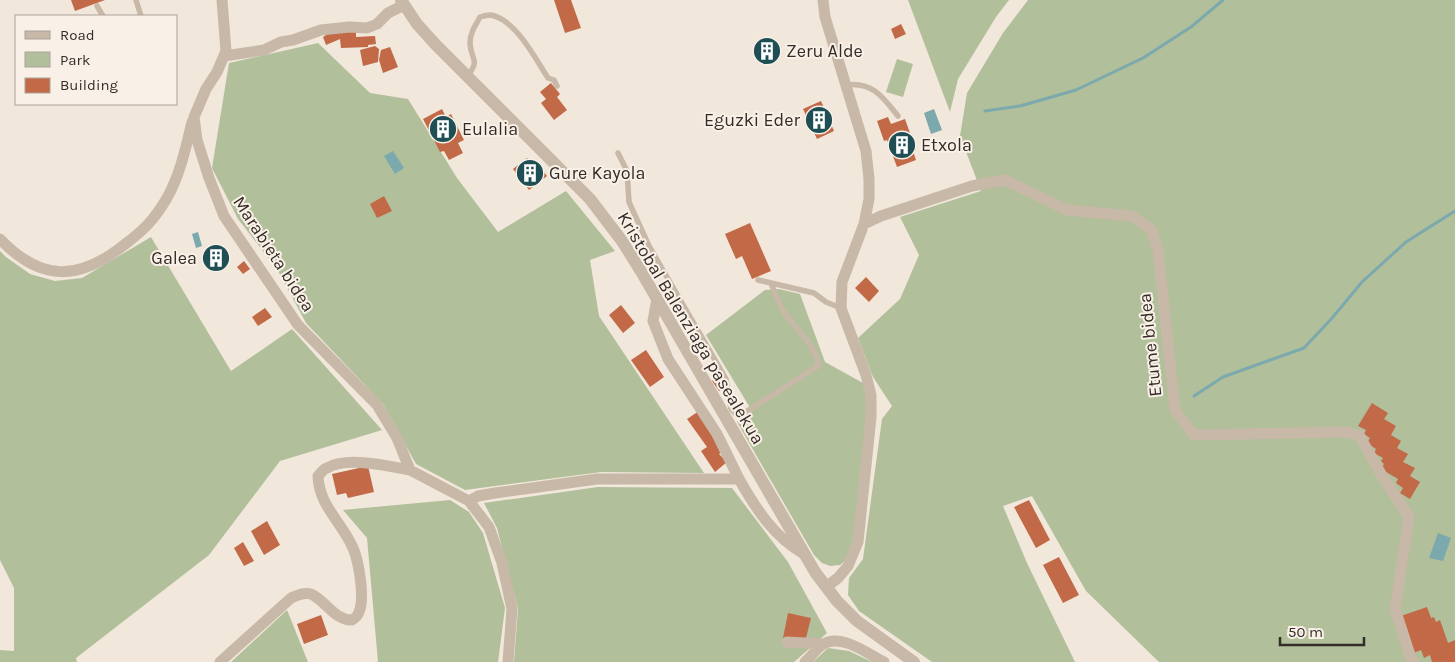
<svg xmlns="http://www.w3.org/2000/svg" width="1455" height="662" font-family="Karla,sans-serif">
  <rect width="100%" height="100%" fill="#f1e7db"/>
  <path fill="#b2bf9b" d="M908 0H1009L996 17 958 79 950 112Z
    M1028 0H1455V662H1159L1086 591 1032 496 1003 506 1027 563 1075 662H932L859 611 848 595 849 578 863 559 882 419 892 406 873 377 858 338 900 299 919 255 900 217 981 191 960 136 967 93 1003 33Z
    M318 43 370 93 408 99 457 178 498 232 566 191 615 251 590 260 599 316 704 473 601 472 465 490 416 464 383 404 306 323 277 269 238 219 212 168 229 63Z
    M897 59 913 64 903 97 886 92Z
    M151 237 231 371 292 329 382 430 280 461 209 555 76 658 77 662H0V650L14 651V588L0 560V251L6 257 30 274 55 281 82 278Z
    M779 289 800 294 825 362 863 383 866 397V421L854 538 846 560 840 565 830 566 822 563 814 555 737 422 752 411 706 335 765 290Z
    M598 487 732 488 788 562 827 633 794 662H514L518 609 497 528 484 503Z
    M450 500 469 512 483 533 505 608 498 662H378L367 538 343 510Z
    M287 610 308 662H231Z
    M828 648 849 651 872 662H813Z"/>
  <path fill="#7ba9ad" d="M934 109 942 130 931 134 924 113Z
    M393 151 404 168 395 174 384 156Z
    M198 232 202 246 196 248 192 234Z
    M1438 533 1451 538 1443 561 1429 558Z"/>
  <g fill="none" stroke-linecap="round" stroke-linejoin="round">
    <path stroke="#7ba9ad" stroke-width="3" d="M985 111 1020 106 1076 90 1143 58 1191 27 1223 0
      M1194 396 1223 377 1304 348 1333 317 1362 282 1406 242 1455 211"/>
  </g>
  <path fill="#c26a48" d="M71 0H105L75 11Z
    M554 0H571L581 28 565 33Z
    M901 24 906 34 895 39 891 29Z
    M356 30V37L375 36 376 44 368 45V47L341 48 340 39 326 45 323 37 331 32Z
    M771 38 779 57 763 64 755 45Z
    M375 46 379 49 378 62 363 66 360 50Z
    M390 47 398 67 383 73 379 60 381 50Z
    M551 83 560 94 557 97 567 110 554 120 541 103 546 99 540 92Z
    M821 101 834 131 817 139 803 109Z
    M442 109 446 117 451 114 464 140 458 143 463 153 449 160 444 151 440 152 423 119Z
    M888 117 891 124 905 119 916 150 913 151 916 160 897 167 887 140 884 141 877 121Z
    M527 158 536 170 540 167 547 176 529 190 513 169Z
    M384 196 392 211 377 218 370 204Z
    M750 223 771 271 752 279 742 256 736 259 725 234Z
    M218 245 229 261 214 272 203 255Z
    M244 261 250 269 243 274 237 267Z
    M866 277 879 291 869 302 855 288Z
    M621 305 635 323 623 333 609 315Z
    M265 308 272 317 258 326 252 317Z
    M646 350 664 377 650 387 631 360Z
    M720 375 727 386 719 391 712 381Z
    M1372 403 1388 413 1384 419 1396 426 1391 435 1401 441 1397 448 1408 454 1403 462 1415 468 1410 476 1420 482 1410 499 1400 493 1403 488 1396 483 1398 479 1381 469 1384 464 1381 461 1383 458 1374 453 1376 449 1367 443 1370 438 1364 434 1366 430 1358 426Z
    M699 411 723 451 719 454 727 462 715 472 701 451 707 447 687 419Z
    M368 466 374 492 348 498 346 493 337 495 332 474Z
    M1029 500 1050 540 1036 548 1014 507Z
    M267 521 280 545 264 555 251 531Z
    M243 542 254 561 244 566 234 548Z
    M1059 557 1079 595 1063 603 1043 565Z
    M1427 607 1431 618 1434 617 1436 622 1440 620 1448 643 1455 640V662H1432L1430 655 1424 658 1421 650 1414 653 1401 616Z
    M788 613 811 618 805 642 783 638Z
    M321 615 328 635 304 644 297 624Z"/>
  <g fill="none" stroke-linecap="round" stroke-linejoin="round">
    <path stroke="#c8b8a7" stroke-width="5.5" d="M136 0 141 16
      M97 6 103 16
      M467 77C481 58 471 62 470 43 470 33 475 26 480 17 483 16 488 15 491 15 516 20 535 58 548 78L554 80 557 86
      M845 85C872 81 883 97 898 116
      M618 153 627 171 629 202 649 246 726 379 731 409 737 415H741L818 366C819 347 791 325 782 309 778 300 774 291 771 283
      M758 280 814 293 826 302 841 308"/>
    <path stroke="#c8b8a7" stroke-width="11" d="M222 0 226 51 217 72 206 89 194 117 197 140 209 178 224 216 298 325 377 405 397 438 410 470 469 501 489 527 502 563 512 609 508 662
      M823 0 825 17 866 151 869 179V199L864 224 842 282 841 308 866 375 871 395V417L858 542 848 566 838 578 826 587
      M224 56 264 50 281 42 293 40 321 30 349 27 367 28 377 24 388 13 404 5
      M864 224 881 216 972 186 1005 180 1067 210 1132 216 1151 229 1158 250 1175 410 1194 435 1346 432 1359 435 1381 474 1409 517 1395 609 1411 658 1414 662
      M0 239C41 282 79 281 124 245 144 230 154 220 167 198 180 175 186 147 192 122
      M739 479C756 509 774 537 804 554
      M469 501 478 496 495 493 597 479H739L717 434 668 359 653 321 657 299
      M787 642 823 644
      M220 662 291 598C297 595 304 592 311 594 326 601 334 620 352 620 355 618 358 616 359 612 365 598 359 562 353 548 342 522 319 506 318 476 321 473 323 469 327 468 346 456 389 466 410 470
      M805 662C811 657 816 649 822 645 840 632 868 654 884 662"/>
    <path stroke="#c8b8a7" stroke-width="12" d="M401 0 417 24 436 45 590 199 622 241 642 273 815 572 837 601 857 621 914 662"/>
  </g>
  <defs>
    <symbol id="building-disc" viewBox="-11 -11 22 22"><circle r="9.5" fill="#1f4f55" stroke="#f9f1e7"/><path d="M-4-6H4V6H1V3H-1V6H-4ZM-2.5-4.3h1.7v1.8h-1.7ZM.8-4.3h1.7v1.8H.8ZM-2.5-1h1.7V.8h-1.7ZM.8-1h1.7V.8H.8Z" fill="#fff"/></symbol>
  </defs>
  <g fill-rule="evenodd">
    <use href="#building-disc" x="751" y="35" width="32" height="32"/>
    <use href="#building-disc" x="803" y="104" width="32" height="32"/>
    <use href="#building-disc" x="427" y="113" width="32" height="32"/>
    <use href="#building-disc" x="886" y="129" width="32" height="32"/>
    <use href="#building-disc" x="514" y="157" width="32" height="32"/>
    <use href="#building-disc" x="200" y="242" width="32" height="32"/>
  </g>
  <g text-anchor="middle" dominant-baseline="central" stroke-width="4" stroke-linejoin="round" paint-order="stroke">
    <g font-size="18" fill="#352c27" stroke="#f9f1e7" text-anchor="start">
      <text x="786" y="51">Zeru Alde</text>
      <text x="800" y="120" text-anchor="end">Eguzki Eder</text>
      <text x="462" y="129">Eulalia</text>
      <text x="921" y="145">Etxola</text>
      <text x="549" y="173">Gure Kayola</text>
      <text x="197" y="258" text-anchor="end">Galea</text>
    </g>
    <g font-size="18" fill="#352c27" stroke="#f9f1e7">
      <text transform="translate(274 254) rotate(57)">Marabieta bidea</text>
      <text transform="translate(691 328) rotate(59)">Kristobal Balenziaga pasealekua</text>
      <text transform="translate(1150 345) rotate(-96)">Etume bidea</text>
    </g>
  </g>
  <rect x="15" y="15" width="162" height="90" fill="#f9f1e7" stroke="#aba29a"/>
  <rect x="25" y="31" width="25" height="8" fill="#c8b8a7" stroke="#aba29a"/>
  <text x="60" y="40" font-size="15" fill="#352c27">Road</text>
  <rect x="25" y="52" width="25" height="15" fill="#b2bf9b" stroke="#aba29a"/>
  <text x="60" y="65" font-size="15" fill="#352c27">Park</text>
  <rect x="25" y="78" width="25" height="15" fill="#c26a48" stroke="#aba29a"/>
  <text x="60" y="90" font-size="15" fill="#352c27">Building</text>
  <path d="M1280 637v8h84v-8" fill="none" stroke="#352c27" stroke-width="2.5"/>
  <text x="1288" y="637" font-size="15" fill="#352c27" stroke="#f9f1e7" stroke-width="4" paint-order="stroke">50 m</text>
</svg>
